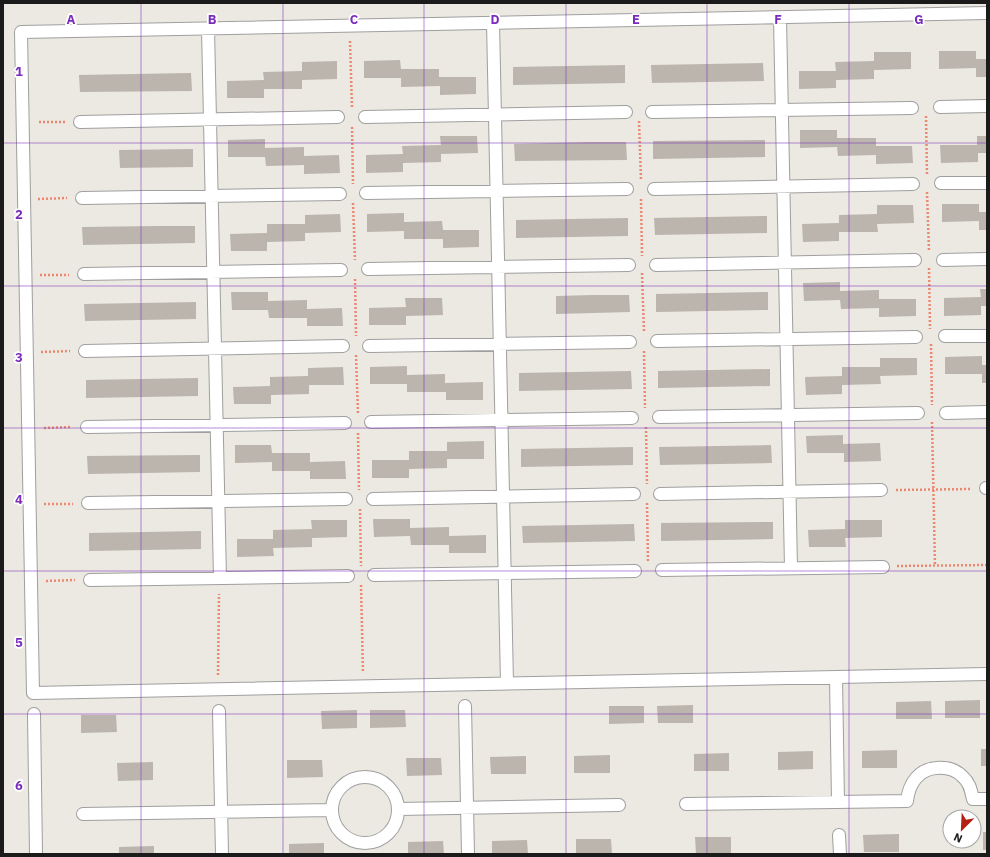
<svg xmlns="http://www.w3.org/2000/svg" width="990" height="857" font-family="'IBM Plex Sans',sans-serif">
  <rect width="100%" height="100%" fill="#ebe9e1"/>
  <path fill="#bbb5ae" d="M939 51H976V59H987V77H976V68L939 69Z
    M874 52H911V69L874 70V79L836 80V88L799 89V71H836L835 62 874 61Z
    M400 60 401 69H439V77H476V94L440 95V86L401 87V78H364V61Z
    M337 61V79L302 80V89H264V98H227V81L264 80 263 72 302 71V62Z
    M763 63 764 81 652 83 651 65Z
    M625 65V83L513 85V67Z
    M191 73 192 91 80 92 79 75Z
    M800 130H837V138H876V146H912L913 163 876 164V155L838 156 837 147 800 148Z
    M440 136H477L478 153 441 154V162L403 163V172L366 173V155L403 154 402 146 441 145Z
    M977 136H987V153H978V162L941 163 940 145H977Z
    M265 139V148L304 147V156L339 155 340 173 304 174V165L266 166 265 157H228V140Z
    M765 140V157L653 159V141Z
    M590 142H626L627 160 515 161 514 144Z
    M193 149V167L120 168 119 150Z
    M942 204H979V212H987V230H979V221L942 222Z
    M877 205H913L914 223 877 224 878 232H839V241L803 242 802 224 839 223V215L877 214Z
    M404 213V222L442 221 443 230H479V247L443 248V239H404V231L367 232V214Z
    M340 214 341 232 305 233V241L267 242V251H231L230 234 267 233V224H305V215Z
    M767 216V233L655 235 654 218Z
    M628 218V236L516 238V220Z
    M158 226H195V243L83 245 82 227Z
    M840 282V291L879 290V299H916V316L879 317V308L841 309 840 300 804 301 803 283Z
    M980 289H987V306H981V315L944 316V298L981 297Z
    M231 292H268V301L307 300V309L342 308 343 326H307V318H269L268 310H232Z
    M768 292V310L656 312V294Z
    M593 295H629L630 312 556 314V296Z
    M405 298H442L443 315 406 316V325H369V308L406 307Z
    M196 302V319L85 321 84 304Z
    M982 356V365H987V383H982V374H945V357Z
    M880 358H917V375L880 376 881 384 842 385V394L806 395 805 377 842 376V367H880Z
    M407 366V375L445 374V383L483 382V400H446V392H407V384H370V367Z
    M343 367 344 385H309V394L271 395V404H234L233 387 270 386V377L308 376V368Z
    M770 369V386L658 388V371Z
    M631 371 632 389 519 391V373Z
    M198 378V396L86 398V380Z
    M843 435V444L880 443 881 461 844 462V453H807L806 436Z
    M484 441V459H447V468L409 469V478H372V460H409V451H447V442Z
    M235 445H271L272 453H310V462L345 461 346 479H310V471H272V462L235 463Z
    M771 445 772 463 660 465 659 447Z
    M633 447V465L521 467V449Z
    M200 455V472L88 474 87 456Z
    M373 519H410V528L449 527V536L486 535V553H449V545H411L410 536 374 537Z
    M311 520H347V537L312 538V547L273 548 274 556 237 557V539H273V530L312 529Z
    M845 520H882V537L845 538 846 547H809L808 530 845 529Z
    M773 522V539L661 541V523Z
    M634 524 635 541 523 543 522 526Z
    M201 531V549L89 551V533Z
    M980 700V718H945V701Z
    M931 701 932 719H896V702Z
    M693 705V723H658L657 706Z
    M609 706H644V723L609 724Z
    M357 710V728L322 729 321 711Z
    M370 710H405L406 727 370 728Z
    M81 715H116L117 732 81 733Z
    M981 749H987V766H981Z
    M897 750V768H862V751Z
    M813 751V769L778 770V752Z
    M729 753V771H694V754Z
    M610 755V773H574V756Z
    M526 756V774H491L490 757Z
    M406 758H441L442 775 407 776Z
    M287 760H322L323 777 287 778Z
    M153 762V780L118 781 117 763Z
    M983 832H987V850H983Z
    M899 834V852H864L863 835Z
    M695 837H731V854H696Z
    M576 839H611L612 854H576Z
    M527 840 528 854H492V841Z
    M443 841 444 854H408V842Z
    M324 843V854H289V844Z
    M154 846V854H119V847Z"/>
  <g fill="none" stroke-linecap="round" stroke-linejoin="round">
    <defs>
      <path id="lane" d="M987 13 21 32 33 693 987 674
        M780 18 791 568
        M493 23 507 683
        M208 29 220 578
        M940 107 987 106
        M652 112 912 108
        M365 117 626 112
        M80 122 338 117
        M941 183H987
        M654 189 913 184
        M366 193 627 189
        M82 198 340 194
        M943 260 987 259
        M656 265 915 260
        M368 269 629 265
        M84 274 341 270
        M945 336H987
        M657 341 916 337
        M369 346 630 342
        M85 351 343 346
        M946 413 987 412
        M659 417 918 413
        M371 422 632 418
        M87 427 345 423
        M986 488H987
        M660 494 881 490
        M373 499 634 494
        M88 503 346 499
        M662 570 883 567
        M374 575 635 571
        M90 580 348 576
        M836 677 838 802
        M465 706 468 854
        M219 711 222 854
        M34 714 36 854
        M332 810a33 33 0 1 1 66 0a33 33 0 1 1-66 0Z
        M686 804 907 801C908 792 910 785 916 778 927 765 951 764 963 777 970 783 971 791 973 799H987
        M398 809 619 805
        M83 814 332 810
        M839 835 840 854"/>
    </defs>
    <use href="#lane" stroke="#9f9f9f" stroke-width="14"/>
    <path stroke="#ed8870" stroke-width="2.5" stroke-dasharray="2 2" stroke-linecap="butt" d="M350 41 352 108
      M926 116 927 175
      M639 121 641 180
      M39 122H66
      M352 127 353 184
      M927 192 929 251
      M38 199 67 198
      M641 199 642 256
      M353 203 355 260
      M929 268 930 329
      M642 273 644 332
      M40 275H69
      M355 279 356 336
      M931 344 932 405
      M644 351 645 408
      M41 352 70 351
      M356 355 358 414
      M932 422 935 566
      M646 427 647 484
      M44 428 71 427
      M358 433 359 490
      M896 490 971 489
      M647 503 648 562
      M44 504H73
      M360 509 361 566
      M897 566 987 565
      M46 581 75 580
      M361 585 363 672
      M218 675 219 594"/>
    <use href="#lane" stroke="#fff" stroke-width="12"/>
  </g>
  <path fill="none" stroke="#7b2cbf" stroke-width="1" stroke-opacity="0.55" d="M141 3V854M283 3V854M424 3V854M566 3V854M707 3V854M849 3V854M3 143H987M3 286H987M3 428H987M3 571H987M3 714H987"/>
  <g font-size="13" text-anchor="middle" font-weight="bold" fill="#7b2cbf" stroke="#fff" stroke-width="3.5" stroke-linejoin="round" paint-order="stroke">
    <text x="71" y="24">A</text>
    <text x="212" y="24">B</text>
    <text x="354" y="24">C</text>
    <text x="495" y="24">D</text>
    <text x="636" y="24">E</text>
    <text x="778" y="24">F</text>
    <text x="919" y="24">G</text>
    <text x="19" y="76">1</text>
    <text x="19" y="219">2</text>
    <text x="19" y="362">3</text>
    <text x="19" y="504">4</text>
    <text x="19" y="647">5</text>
    <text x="19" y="790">6</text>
  </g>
  <rect width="990" height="857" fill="none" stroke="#1b1b1b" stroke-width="8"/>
  <g transform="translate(962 829) rotate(204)"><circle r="19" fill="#ffffff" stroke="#a4a4a4"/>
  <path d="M0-3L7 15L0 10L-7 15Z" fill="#b51f11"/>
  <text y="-6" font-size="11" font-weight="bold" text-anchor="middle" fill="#1b1b1b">N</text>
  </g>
</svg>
